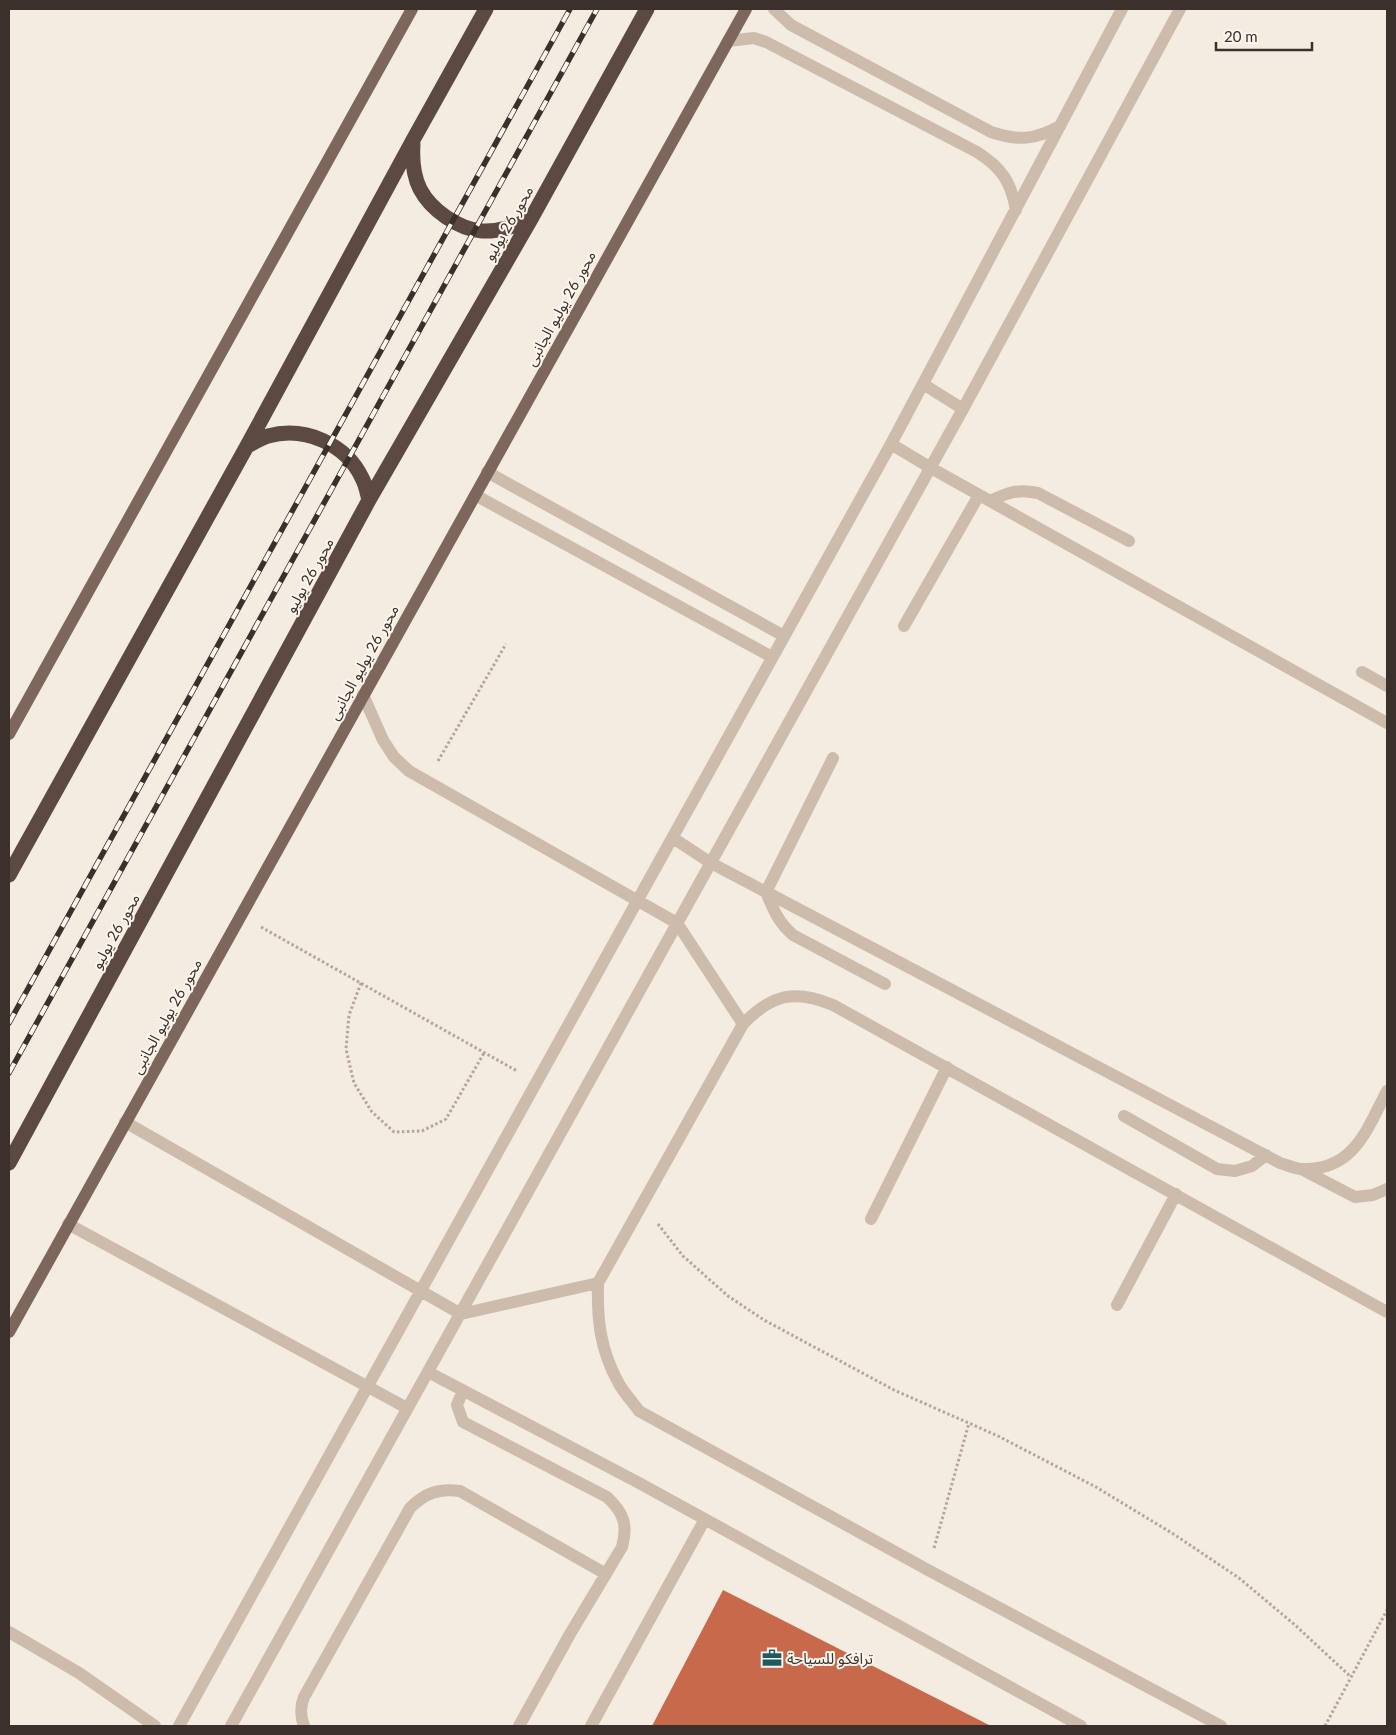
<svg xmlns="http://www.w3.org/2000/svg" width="1396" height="1735" font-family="Lato,'Noto Sans Arabic',sans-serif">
  <rect width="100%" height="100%" fill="#f4ebe1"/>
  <path fill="#c8694b" d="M723 1590 991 1726H652Z"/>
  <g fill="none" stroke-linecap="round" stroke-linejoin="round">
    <path stroke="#b9a596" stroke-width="3" stroke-dasharray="2.5 2.5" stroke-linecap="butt" d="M438 761 506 644
      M261 927 517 1071
      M361 983 349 1015 346 1049 354 1083 372 1112 394 1132 422 1131 446 1119 484 1053
      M658 1224 683 1256 728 1296 764 1320 894 1390 998 1436 1096 1487 1175 1535 1239 1578 1295 1625 1351 1677
      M934 1548 969 1423
      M1325 1726 1387 1610"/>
    <path stroke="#cdbbac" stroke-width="12" d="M774 9 791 25 991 132C1018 141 1035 140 1060 126
      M728 41 754 38 766 42 977 152C1002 168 1011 182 1016 210
      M923 384 963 409
      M891 444 931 468 1387 723
      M487 472 784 636
      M475 495 772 657
      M990 501C1009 492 1017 489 1038 493L1129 541
      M904 626 979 495
      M1362 672 1387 686
      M363 695 383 740 394 757 409 771 677 923 743 1024
      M833 758 766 892C773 909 778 922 793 935L885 984
      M673 838 711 863 1280 1163C1287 1165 1295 1169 1302 1169 1354 1171 1367 1129 1387 1091
      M1124 1116 1217 1169 1235 1171 1252 1166 1266 1155
      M125 1122 461 1314 598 1283
      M1303 1170 1355 1197 1373 1195 1387 1189
      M871 1219 947 1067
      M68 1224 407 1408
      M1117 1305 1176 1194
      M428 1372 641 1484 1081 1726
      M463 1390 457 1405 463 1422 607 1497C624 1513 628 1525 622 1547L570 1634 519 1726
      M9 1632 79 1673 155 1726
      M179 1726 891 444 1122 9
      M231 1726 963 409 1180 9
      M304 1726C300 1715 300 1707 304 1697L410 1508C425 1493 439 1488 460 1491L606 1574
      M591 1726 705 1519
      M1221 1726 928 1570 639 1411C632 1401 623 1392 618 1382 600 1349 597 1319 598 1283L743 1024C772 994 795 989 833 1005L1387 1312"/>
    <path stroke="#7d675c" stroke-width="12" d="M9 734 412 9
      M9 1332 746 9"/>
    <path stroke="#5c4a42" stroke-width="15" d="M413 144C412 159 413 175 420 189 431 210 458 229 482 231 499 232 515 226 531 219
      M247 446C254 443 261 438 268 436 305 426 346 444 362 478 366 485 367 493 369 500
      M9 875 247 446 413 140 486 9
      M9 1163 369 500 531 219 647 9"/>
    <defs>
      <path id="rail" d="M9 1023 570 9
        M9 1073 597 9"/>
    </defs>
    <use href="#rail" stroke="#3b302b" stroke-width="5.5"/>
    <use href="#rail" stroke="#fbf5ee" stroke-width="4" stroke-dasharray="11" stroke-linecap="butt"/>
  </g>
  <defs>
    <symbol id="office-bare" viewBox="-9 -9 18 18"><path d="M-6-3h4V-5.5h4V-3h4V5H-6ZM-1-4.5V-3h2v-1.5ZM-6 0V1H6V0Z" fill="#1f5a5e" stroke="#fbf5ee" stroke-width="2.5" paint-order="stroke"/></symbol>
  </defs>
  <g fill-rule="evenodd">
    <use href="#office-bare" x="758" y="1644" width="28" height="28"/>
  </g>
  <g text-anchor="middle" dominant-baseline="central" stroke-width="4" stroke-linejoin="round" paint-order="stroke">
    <g font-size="15" fill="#3b302b" stroke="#fbf5ee">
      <text transform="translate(508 223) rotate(-60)">محور 26 يوليو</text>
      <text transform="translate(560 308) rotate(-61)">محور 26 يوليو الجانبى</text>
      <text transform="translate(309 575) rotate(-61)">محور 26 يوليو</text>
      <text transform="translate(363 662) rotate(-61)">محور 26 يوليو الجانبى</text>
      <text transform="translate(115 931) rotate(-61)">محور 26 يوليو</text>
      <text transform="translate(166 1016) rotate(-61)">محور 26 يوليو الجانبى</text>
    </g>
    <g font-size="15" fill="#3b302b" stroke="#fbf5ee" text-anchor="start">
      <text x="787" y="1658">ترافكو للسياحة</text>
    </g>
  </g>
  <rect width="1396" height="1735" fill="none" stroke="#3b302b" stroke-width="20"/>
  <path d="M1216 42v8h96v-8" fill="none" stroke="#3b302b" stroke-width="2.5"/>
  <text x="1224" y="42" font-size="15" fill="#3b302b" stroke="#fbf5ee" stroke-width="4" paint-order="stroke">20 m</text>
</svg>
